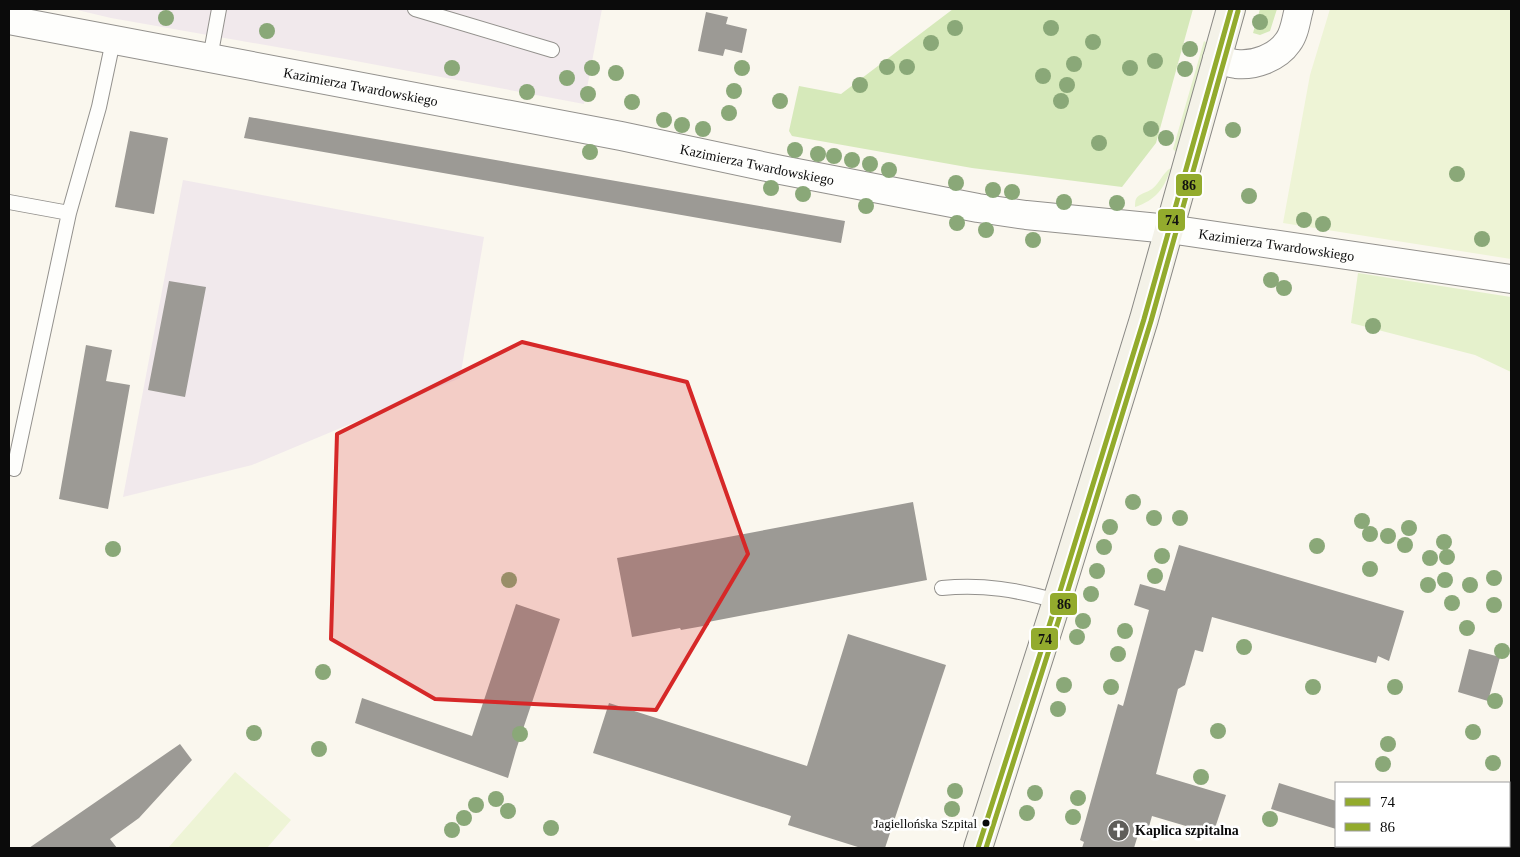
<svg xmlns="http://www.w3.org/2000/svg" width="1520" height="857" font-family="Georgia,serif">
  <rect width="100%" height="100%" fill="#faf7ee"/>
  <path fill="#f1e9ec" d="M73 9H602L584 104 345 59 111 18Z
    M183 180 484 237 460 378 252 465 123 497Z"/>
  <path fill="#e5f1cc" d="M1204 41 1207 43 1176 152 1173 149Z
    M1171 168C1164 189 1156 200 1135 207 1135 205 1135 201 1136 199 1138 194 1148 192 1152 189 1160 183 1163 172 1171 168Z
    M1358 273 1511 297V372L1475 355 1351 323Z"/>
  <path fill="#d6e9ba" d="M953 9H1193L1156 143 1122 187 972 168 792 136 789 131 799 86 841 94Z
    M1260 9H1277L1270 31 1260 35 1253 33Z"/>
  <path fill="#eef4d6" d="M1330 9H1511V259L1283 223 1310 75Z
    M235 772 291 820 267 848H168Z"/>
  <path fill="#9c9a95" d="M706 12 728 17 726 24 747 29 742 53 725 49 723 56 698 51Z
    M249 117 845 221 841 243 244 138Z
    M130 131 168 138 154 214 115 207Z
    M169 281 206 287 185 397 148 390Z
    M86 345 112 350 106 381 130 385 108 509 59 499Z
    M913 502 927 580 708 622 709 625 681 630 680 628 632 637 617 558Z
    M1179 545 1404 611 1389 661 1378 656 1376 663 1212 617 1203 652 1195 650 1185 685 1178 689 1156 774 1226 795 1213 834 1152 816 1148 830 1140 828 1134 848H1082L1084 842 1080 840 1118 704 1123 706 1149 610 1134 605 1140 584 1165 591Z
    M516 604 560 619 516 750 508 778 355 723 362 698 472 736Z
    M848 634 946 665 885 848H861L788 825 791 816 593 753 609 703 807 766Z
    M1469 649 1500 657 1488 701 1458 692Z
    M180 744 192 760 139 818 110 839 117 848H29Z
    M1279 783 1336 801V829L1271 809Z"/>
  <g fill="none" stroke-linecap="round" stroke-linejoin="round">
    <defs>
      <path id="lane" d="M415 9 552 50
        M210 58 219 9
        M9 202 69 213
        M14 469 69 213 99 107 113 41
        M942 588C984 584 1017 590 1057 601"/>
      <g id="street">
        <path id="s1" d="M9 20 621 136 781 170 978 208 1026 215 1169 229 1511 279"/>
        <path d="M1217 59C1223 61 1229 63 1236 64 1254 66 1277 58 1288 42 1295 33 1296 19 1299 9"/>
      </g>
      <path id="secondary" d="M978 848 1057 601 1144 319 1231 9"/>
    </defs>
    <use href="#lane" stroke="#93918d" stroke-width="16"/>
    <use href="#street" stroke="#93918d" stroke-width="30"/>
    <use href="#secondary" stroke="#898884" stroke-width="30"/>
    <use href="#lane" stroke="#fefefc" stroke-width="14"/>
    <use href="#street" stroke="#fefefc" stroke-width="28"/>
    <use href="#secondary" stroke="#f4f2e8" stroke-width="28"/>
    <defs>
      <path id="bus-1" d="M978 848 1057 601 1144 319 1231 9"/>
      <path id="bus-2" d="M986 848 1064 603 1151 321 1238 11"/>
    </defs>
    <use href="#bus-1" stroke="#fff" stroke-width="9"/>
    <use href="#bus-2" stroke="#fff" stroke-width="9"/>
    <use href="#bus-1" stroke="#93ab2d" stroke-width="5"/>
    <use href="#bus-2" stroke="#93ab2d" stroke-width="5"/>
  </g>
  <g fill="#8aa878">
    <circle cx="166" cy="18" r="8"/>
    <circle cx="1260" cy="22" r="8"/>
    <circle cx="955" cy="28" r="8"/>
    <circle cx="1051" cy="28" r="8"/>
    <circle cx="267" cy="31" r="8"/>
    <circle cx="1093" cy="42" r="8"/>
    <circle cx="931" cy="43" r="8"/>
    <circle cx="1190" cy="49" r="8"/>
    <circle cx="1155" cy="61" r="8"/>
    <circle cx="1074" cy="64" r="8"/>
    <circle cx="887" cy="67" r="8"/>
    <circle cx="907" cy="67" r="8"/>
    <circle cx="452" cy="68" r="8"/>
    <circle cx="592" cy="68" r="8"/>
    <circle cx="742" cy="68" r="8"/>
    <circle cx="1130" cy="68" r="8"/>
    <circle cx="1185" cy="69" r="8"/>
    <circle cx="616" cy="73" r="8"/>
    <circle cx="1043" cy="76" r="8"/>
    <circle cx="567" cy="78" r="8"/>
    <circle cx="860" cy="85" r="8"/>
    <circle cx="1067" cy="85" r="8"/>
    <circle cx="734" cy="91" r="8"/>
    <circle cx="527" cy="92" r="8"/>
    <circle cx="588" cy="94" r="8"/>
    <circle cx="780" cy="101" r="8"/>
    <circle cx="1061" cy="101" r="8"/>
    <circle cx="632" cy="102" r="8"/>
    <circle cx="729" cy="113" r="8"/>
    <circle cx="664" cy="120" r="8"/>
    <circle cx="682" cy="125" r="8"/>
    <circle cx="703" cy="129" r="8"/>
    <circle cx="1151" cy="129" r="8"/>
    <circle cx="1233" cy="130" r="8"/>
    <circle cx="1166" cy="138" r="8"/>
    <circle cx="1099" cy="143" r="8"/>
    <circle cx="795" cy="150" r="8"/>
    <circle cx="590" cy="152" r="8"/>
    <circle cx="818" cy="154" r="8"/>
    <circle cx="834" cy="156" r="8"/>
    <circle cx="852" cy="160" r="8"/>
    <circle cx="870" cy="164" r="8"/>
    <circle cx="889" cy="170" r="8"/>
    <circle cx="1457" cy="174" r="8"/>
    <circle cx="956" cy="183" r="8"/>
    <circle cx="771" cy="188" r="8"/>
    <circle cx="993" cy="190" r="8"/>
    <circle cx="1012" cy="192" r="8"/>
    <circle cx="803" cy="194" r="8"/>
    <circle cx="1249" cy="196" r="8"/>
    <circle cx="1064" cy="202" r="8"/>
    <circle cx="1117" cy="203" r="8"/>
    <circle cx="866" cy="206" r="8"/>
    <circle cx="1304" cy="220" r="8"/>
    <circle cx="957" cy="223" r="8"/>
    <circle cx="1323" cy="224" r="8"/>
    <circle cx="986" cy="230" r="8"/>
    <circle cx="1482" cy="239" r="8"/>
    <circle cx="1033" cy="240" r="8"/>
    <circle cx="1271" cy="280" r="8"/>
    <circle cx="1284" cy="288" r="8"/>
    <circle cx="1373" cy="326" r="8"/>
    <circle cx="1133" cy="502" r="8"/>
    <circle cx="1154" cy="518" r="8"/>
    <circle cx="1180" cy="518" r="8"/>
    <circle cx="1362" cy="521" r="8"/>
    <circle cx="1110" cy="527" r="8"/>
    <circle cx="1409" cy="528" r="8"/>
    <circle cx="1370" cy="534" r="8"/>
    <circle cx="1388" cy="536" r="8"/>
    <circle cx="1444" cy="542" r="8"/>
    <circle cx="1405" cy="545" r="8"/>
    <circle cx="1317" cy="546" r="8"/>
    <circle cx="1104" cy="547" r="8"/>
    <circle cx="113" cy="549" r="8"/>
    <circle cx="1162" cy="556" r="8"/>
    <circle cx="1447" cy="557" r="8"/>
    <circle cx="1430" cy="558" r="8"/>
    <circle cx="1370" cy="569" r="8"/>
    <circle cx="1097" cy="571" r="8"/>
    <circle cx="1155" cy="576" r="8"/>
    <circle cx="1494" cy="578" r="8"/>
    <circle cx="509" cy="580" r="8"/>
    <circle cx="1445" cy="580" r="8"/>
    <circle cx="1428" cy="585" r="8"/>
    <circle cx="1470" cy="585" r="8"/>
    <circle cx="1091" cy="594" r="8"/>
    <circle cx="1452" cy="603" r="8"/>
    <circle cx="1494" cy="605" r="8"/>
    <circle cx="1083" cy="621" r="8"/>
    <circle cx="1467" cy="628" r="8"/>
    <circle cx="1125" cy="631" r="8"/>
    <circle cx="1077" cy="637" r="8"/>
    <circle cx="1244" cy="647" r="8"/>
    <circle cx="1502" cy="651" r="8"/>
    <circle cx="1118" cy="654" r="8"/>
    <circle cx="323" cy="672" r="8"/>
    <circle cx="1064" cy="685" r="8"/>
    <circle cx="1111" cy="687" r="8"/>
    <circle cx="1313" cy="687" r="8"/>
    <circle cx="1395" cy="687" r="8"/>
    <circle cx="1495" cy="701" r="8"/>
    <circle cx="1058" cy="709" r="8"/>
    <circle cx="1218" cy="731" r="8"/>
    <circle cx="1473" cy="732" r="8"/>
    <circle cx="254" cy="733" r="8"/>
    <circle cx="520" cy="734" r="8"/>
    <circle cx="1388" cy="744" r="8"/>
    <circle cx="319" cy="749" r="8"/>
    <circle cx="1493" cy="763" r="8"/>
    <circle cx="1383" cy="764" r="8"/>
    <circle cx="1201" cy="777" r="8"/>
    <circle cx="955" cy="791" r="8"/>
    <circle cx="1035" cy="793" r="8"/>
    <circle cx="1078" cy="798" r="8"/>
    <circle cx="496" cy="799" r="8"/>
    <circle cx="476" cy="805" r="8"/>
    <circle cx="952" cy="809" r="8"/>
    <circle cx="508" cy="811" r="8"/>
    <circle cx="1027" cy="813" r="8"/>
    <circle cx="1073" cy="817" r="8"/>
    <circle cx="464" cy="818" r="8"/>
    <circle cx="1270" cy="819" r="8"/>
    <circle cx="551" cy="828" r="8"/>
    <circle cx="452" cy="830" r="8"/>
  </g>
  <path fill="#d62828" fill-opacity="0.2" stroke="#d62828" stroke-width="4" stroke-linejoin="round" d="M522 342 687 382 748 554 656 710 435 699 331 639 337 434Z"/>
  <defs>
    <symbol id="church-disc" viewBox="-11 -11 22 22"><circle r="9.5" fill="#5f5e5a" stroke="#fff"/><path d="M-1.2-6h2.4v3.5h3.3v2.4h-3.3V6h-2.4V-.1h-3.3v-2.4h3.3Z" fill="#fff"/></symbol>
  </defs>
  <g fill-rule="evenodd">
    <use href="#church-disc" x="1106" y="818" width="25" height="25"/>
  </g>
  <circle fill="#0b0b0b" stroke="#fff" stroke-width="2" cx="986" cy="823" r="4.5"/>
  <g text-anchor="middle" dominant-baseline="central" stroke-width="5" stroke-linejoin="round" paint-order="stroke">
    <g font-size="13" fill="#0b0b0b" stroke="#fff" text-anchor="end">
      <text x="977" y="823">Jagiellońska Szpital</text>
    </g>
    <g font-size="14" fill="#0b0b0b" stroke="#fff">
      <text stroke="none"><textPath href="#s1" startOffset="358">Kazimierza Twardowskiego</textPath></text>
      <text stroke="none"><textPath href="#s1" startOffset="762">Kazimierza Twardowskiego</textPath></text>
      <text stroke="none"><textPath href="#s1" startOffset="1288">Kazimierza Twardowskiego</textPath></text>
    </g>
    <g font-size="14" font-weight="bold" fill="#0b0b0b" stroke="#fff" text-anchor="start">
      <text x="1135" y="830">Kaplica szpitalna</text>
    </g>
  </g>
  <g stroke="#fff" stroke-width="2">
    <rect x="1175" y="173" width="28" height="24" rx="5" fill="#93ab2d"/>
    <rect x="1157" y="208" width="29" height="24" rx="5" fill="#93ab2d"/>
    <rect x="1049" y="592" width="29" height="24" rx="5" fill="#93ab2d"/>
    <rect x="1030" y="627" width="29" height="24" rx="5" fill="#93ab2d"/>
  </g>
  <g font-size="14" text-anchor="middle" font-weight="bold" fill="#111">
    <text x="1189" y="190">86</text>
    <text x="1172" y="225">74</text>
    <text x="1064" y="609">86</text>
    <text x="1045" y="644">74</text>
  </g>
  <rect width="1520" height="857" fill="none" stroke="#0b0b0b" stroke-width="20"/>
  <rect x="1335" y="782" width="175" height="65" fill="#ffffff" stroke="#9d9d9d"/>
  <rect x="1345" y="798" width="25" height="8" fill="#93ab2d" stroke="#9d9d9d"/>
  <text x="1380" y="807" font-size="15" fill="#0b0b0b">74</text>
  <rect x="1345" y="823" width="25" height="8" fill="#93ab2d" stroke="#9d9d9d"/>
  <text x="1380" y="832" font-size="15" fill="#0b0b0b">86</text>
</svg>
